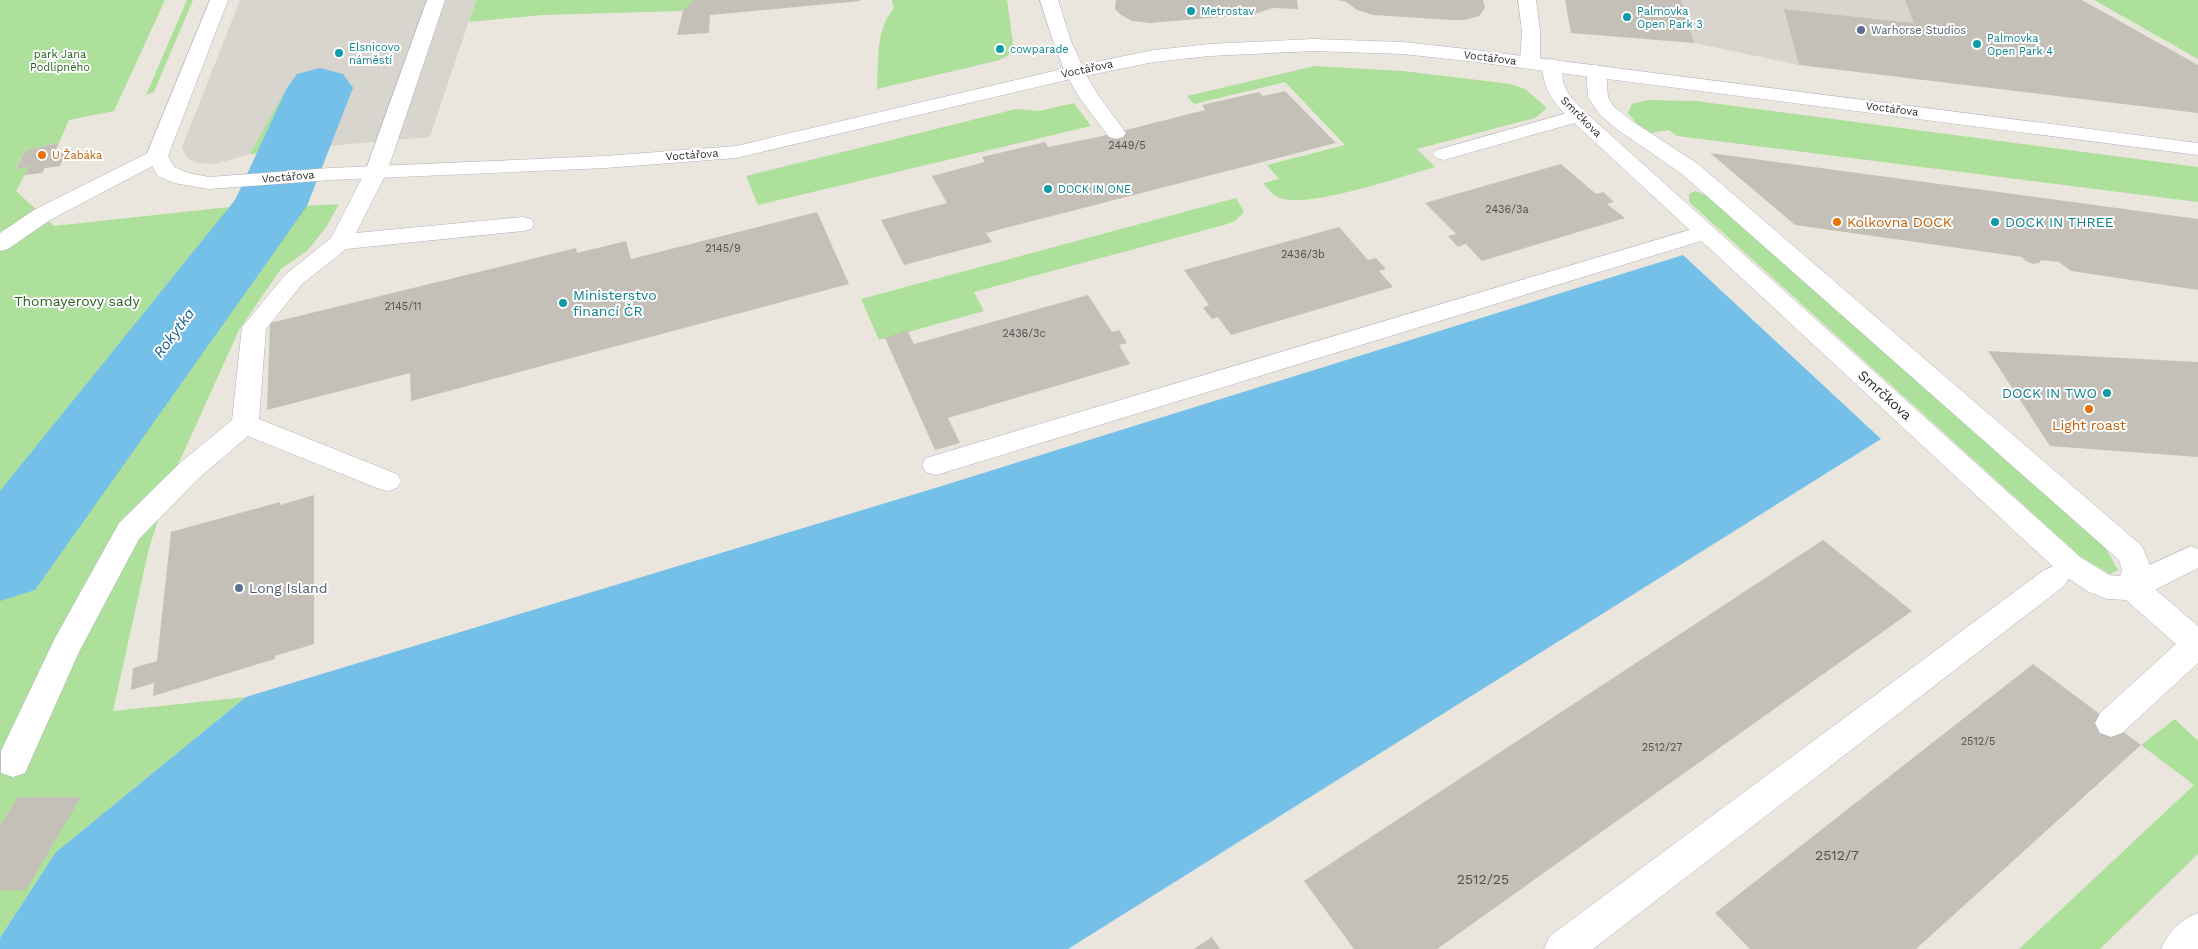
<svg xmlns="http://www.w3.org/2000/svg" width="2198" height="949" font-family="'Work Sans',sans-serif">
  <rect width="100%" height="100%" fill="#ebe6dd"/>
  <path fill="#ade09b" d="M0 0H165L114 111 69 120 59 143 26 150 16 168 29 167 16 191 54 226 229 207 191 280 0 519Z
    M187 0H193L154 92 146 95Z
    M261 0H403L347 144 250 154 234 153Z
    M476 0H693L683 11 543 15 469 22Z
    M892 0H1007L1014 51 1004 58 996 61 877 89C879 61 875 30 894 8Z
    M2094 0H2198V59Z
    M1315 66 1403 71 1511 84 1525 89 1546 107 1545 110 1535 118 1417 149 1435 167C1401 176 1310 209 1280 198 1273 196 1268 189 1263 183L1279 179 1267 165 1345 145 1285 82 1194 104 1187 96Z
    M1648 100 1696 101 2198 167V202L1677 136 1669 130 1651 133 1636 123 1628 113 1632 104Z
    M1074 103 1091 126 758 205 746 176 1016 109 1039 111Z
    M1695 191 1708 196 2104 545 2118 570 2110 574 2081 557 1689 202V194Z
    M1236 198 1244 212 1235 221 1224 225 974 292 984 311 879 340 861 299Z
    M339 204 327 226 308 250 281 269 239 330 172 478 149 548 113 711 246 697 56 852 0 938V590L287 207Z
    M2175 719 2198 741V854L2100 949H2019L2194 785 2141 745Z"/>
  <path fill="#d8d5cf" d="M240 0H476L430 137 327 146 354 85 285 91 250 154 215 164 198 163 187 158 182 147Z
    M1681 0H1905L1914 23 1785 9 1799 65 1694 43Z"/>
  <path fill="#74c0e9" d="M1683 255 1881 439 1068 949H0V938L56 852 246 697 945 485Z"/>
  <g fill="none" stroke-linecap="round" stroke-linejoin="round">
    <path fill="#74c0e9" fill-rule="evenodd" d="M320 68 343 74 353 88 307 206 35 590 0 601V491L235 200 287 88 297 74Z"/>
  </g>
  <path fill="#c4c0b8" d="M693 0H860V1L710 15 709 33 677 35 683 11Z
    M1116 0H1297L1298 9 1272 8 1255 14 1150 23 1132 21 1121 15 1115 9Z
    M1337 0H1483L1485 8 1479 16 1465 20H1451L1373 15 1357 10 1346 2Z
    M1565 0H1681L1694 43 1571 33Z
    M1905 0H2082L2198 65V113L1799 65 1784 9 1914 23Z
    M1285 91 1336 143 986 233 992 242 904 265 881 220 947 203 932 176 985 162 982 157 1045 142 1048 147 1098 137 1205 110 1202 105 1259 92 1263 96Z
    M59 143 54 154 66 152 60 166 45 168 42 173 24 175 29 167 16 169 26 150Z
    M1710 153 2198 219V290L2071 271 2059 262 2041 260 2039 263 2033 264 2026 261 2022 257 1795 225Z
    M1561 164 1596 194 1603 192 1614 202 1607 204 1625 218 1482 261 1466 244 1458 247 1448 236 1456 234 1425 203Z
    M817 212 849 284 411 401 410 373 267 410 270 323 576 248 577 253 626 241 631 259Z
    M1339 227 1368 260 1376 258 1386 269 1379 271 1393 287 1231 335 1218 317 1212 319 1203 308 1209 305 1184 270Z
    M1088 295 1112 332 1119 330 1127 343 1119 345 1130 364 948 418 960 443 935 450 885 338 907 330 914 344Z
    M1988 351 2198 362V457L2050 446Z
    M314 495V644L275 656V659L153 696 154 683 131 690 133 668 157 661 171 532 280 502V505Z
    M1823 540 1912 611 1437 949H1354L1304 881Z
    M2033 664 2141 745 1916 949H1750L1715 913Z
    M18 797H81L26 890H0V825Z
    M1212 937 1220 949H1194Z"/>
  <g fill="none" stroke-linecap="round" stroke-linejoin="round">
    <defs>
      <path id="service" d="M1075 66 1082 68 1098 95 1126 133 1123 137 1116 139 1109 137 1079 97 1065 72 1068 68Z
        M1578 110 1585 112 1588 116 1585 120 1444 160 1437 158 1433 154 1437 150Z
        M157 150 164 152 168 156 164 160 50 220 8 249 0 251V233L34 210 150 152Z
        M376 166 384 167 387 172 356 233 523 217 531 219 534 224 531 229 523 231 346 249 302 284 266 329 259 419 397 474 401 481 397 488 387 491 377 488 248 436 200 477 139 539 79 652 25 773 13 777 1 773V751L55 638 119 523 180 463 232 420 242 327 286 274 331 238 365 172 368 167Z
        M1706 225 1714 227 1717 232 1714 237 936 475 926 472 922 465 926 458 936 455Z
        M2191 546 2198 549V568L2143 596 2132 599 2121 596 2117 587 2121 578Z
        M2054 566 2064 570 2069 578 2064 586 1593 949H1544L1550 936 2044 570Z
        M2198 631V663L2122 733 2111 737 2100 733 2095 723 2100 713 2186 635Z
        M2198 913V949H2161C2169 931 2180 920 2198 913Z"/>
      <path id="minor" d="M427 0H445L387 172 384 177 376 178 368 177 365 172Z
        M1040 0H1058L1071 41 1085 72 1082 76 1075 78 1068 76 1065 72 1053 41Z
        M1518 0H1536L1540 31V62L1537 66 1530 68 1523 66 1520 62 1522 31Z
        M1552 59 1559 61C1563 67 1562 74 1563 81 1566 94 1576 103 1585 112L2080 557 2109 575 2120 576 2122 570 2119 560 1682 174 1618 130 1600 115 1588 97 1586 71 1589 67 1596 65 1603 67 1606 71 1608 97 1614 107 1632 121 1698 164 2142 546 2152 570 2148 583 2198 626V658L2187 654 2126 600 2107 599 2089 592 2060 573 1571 120C1554 103 1543 90 1542 65L1545 61Z"/>
      <path id="secondary" d="M210 0H228L168 156 174 167 188 173 209 177 330 168 605 156 736 146 1075 66 1154 50 1210 44 1314 39 1403 42 1476 50 2198 143V155L1476 62 1403 54 1314 51 1210 56 1154 62 1075 78 736 158 605 168 330 180 209 189 174 183 158 176 146 156Z"/>
    </defs>
    <use href="#service" stroke="#b0b1bd" stroke-width="1"/>
    <use href="#minor" stroke="#b0b1bd" stroke-width="1"/>
    <use href="#secondary" stroke="#b0b1bd" stroke-width="1"/>
    <use href="#service" fill="#fff" fill-rule="evenodd"/>
    <use href="#minor" fill="#fff" fill-rule="evenodd"/>
    <use href="#secondary" fill="#fff" fill-rule="evenodd"/>
  </g>
  <g fill="#0f9aa8" stroke="#fff" stroke-width="2">
    <circle cx="1191" cy="11" r="5"/>
    <circle cx="1627" cy="17" r="5"/>
    <circle cx="1977" cy="44" r="5"/>
    <circle cx="1000" cy="49" r="5"/>
    <circle cx="339" cy="53" r="5"/>
    <circle cx="1048" cy="189" r="5"/>
    <circle cx="1995" cy="222" r="5"/>
    <circle cx="563" cy="303" r="5"/>
    <circle cx="2107" cy="393" r="5"/>
  </g>
  <g fill="#5c6f8a" stroke="#fff" stroke-width="2">
    <circle cx="1861" cy="30" r="5"/>
    <circle cx="239" cy="588" r="5"/>
  </g>
  <g fill="#e8710a" stroke="#fff" stroke-width="2">
    <circle cx="42" cy="155" r="5"/>
    <circle cx="1837" cy="222" r="5"/>
    <circle cx="2089" cy="409" r="5"/>
  </g>
  <g text-anchor="middle" dominant-baseline="central" stroke-width="4" stroke-linejoin="round" paint-order="stroke">
    <g font-size="11" fill="#0d838f" stroke="#fff" text-anchor="start">
      <text x="1201" y="11">Metrostav</text>
      <text x="1637" y="11">Palmovka<tspan x="1637" dy="13">Open Park 3</tspan></text>
      <text x="1987" y="38">Palmovka<tspan x="1987" dy="13">Open Park 4</tspan></text>
      <text x="349" y="47">Elsnicovo<tspan x="349" dy="13">náměstí</tspan></text>
      <text x="1010" y="49">cowparade</text>
      <text x="1058" y="189">DOCK IN ONE</text>
    </g>
    <g font-size="11" fill="#4e5e75" stroke="#fff" text-anchor="start">
      <text x="1871" y="30">Warhorse Studios</text>
    </g>
    <g font-size="11" fill="#26641d" stroke="#fff">
      <text x="60" y="54">park Jana<tspan x="60" dy="13">Podlipného</tspan></text>
    </g>
    <g font-size="11" fill="#2a2a2a" stroke="#fff">
      <text transform="translate(1490 58) rotate(7)">Voctářova</text>
      <text transform="translate(1087 69) rotate(-12)">Voctářova</text>
      <text transform="translate(1892 109) rotate(7)">Voctářova</text>
      <text transform="translate(1581 117) rotate(45)">Smrčkova</text>
      <text transform="translate(692 155) rotate(-4)">Voctářova</text>
      <text transform="translate(288 177) rotate(-5)">Voctářova</text>
    </g>
    <g font-size="11" fill="#50504e">
      <text x="1127" y="145">2449/5</text>
      <text x="1507" y="209">2436/3a</text>
      <text x="723" y="248">2145/9</text>
      <text x="1303" y="254">2436/3b</text>
      <text x="403" y="306">2145/11</text>
      <text x="1024" y="333">2436/3c</text>
      <text x="1978" y="741">2512/5</text>
      <text x="1662" y="747">2512/27</text>
    </g>
    <g font-size="11" fill="#c56008" stroke="#fff" text-anchor="start">
      <text x="52" y="155">U Žabáka</text>
    </g>
    <g font-size="14" fill="#c56008" stroke="#fff" text-anchor="start">
      <text x="1847" y="222">Kolkovna DOCK</text>
      <text x="2089" y="425" text-anchor="middle">Light roast</text>
    </g>
    <g font-size="14" fill="#0d838f" stroke="#fff" text-anchor="start">
      <text x="2005" y="222">DOCK IN THREE</text>
      <text x="573" y="295">Ministerstvo<tspan x="573" dy="16">financí ČR</tspan></text>
      <text x="2097" y="393" text-anchor="end">DOCK IN TWO</text>
    </g>
    <g font-size="14" fill="#26641d" stroke="#fff">
      <text x="77" y="301">Thomayerovy sady</text>
    </g>
    <g font-size="14" fill="#2a2a2a" stroke="#fff">
      <text transform="translate(1885 395) rotate(42)">Smrčkova</text>
    </g>
    <g font-size="14" fill="#4e5e75" stroke="#fff" text-anchor="start">
      <text x="249" y="588">Long Island</text>
    </g>
    <g font-size="14" fill="#50504e">
      <text x="1837" y="855">2512/7</text>
      <text x="1483" y="879">2512/25</text>
    </g>
    <g font-size="15" font-style="italic" fill="#135d95" stroke="#fff">
      <text transform="translate(174 333) rotate(-53)">Rokytka</text>
    </g>
  </g>
</svg>
